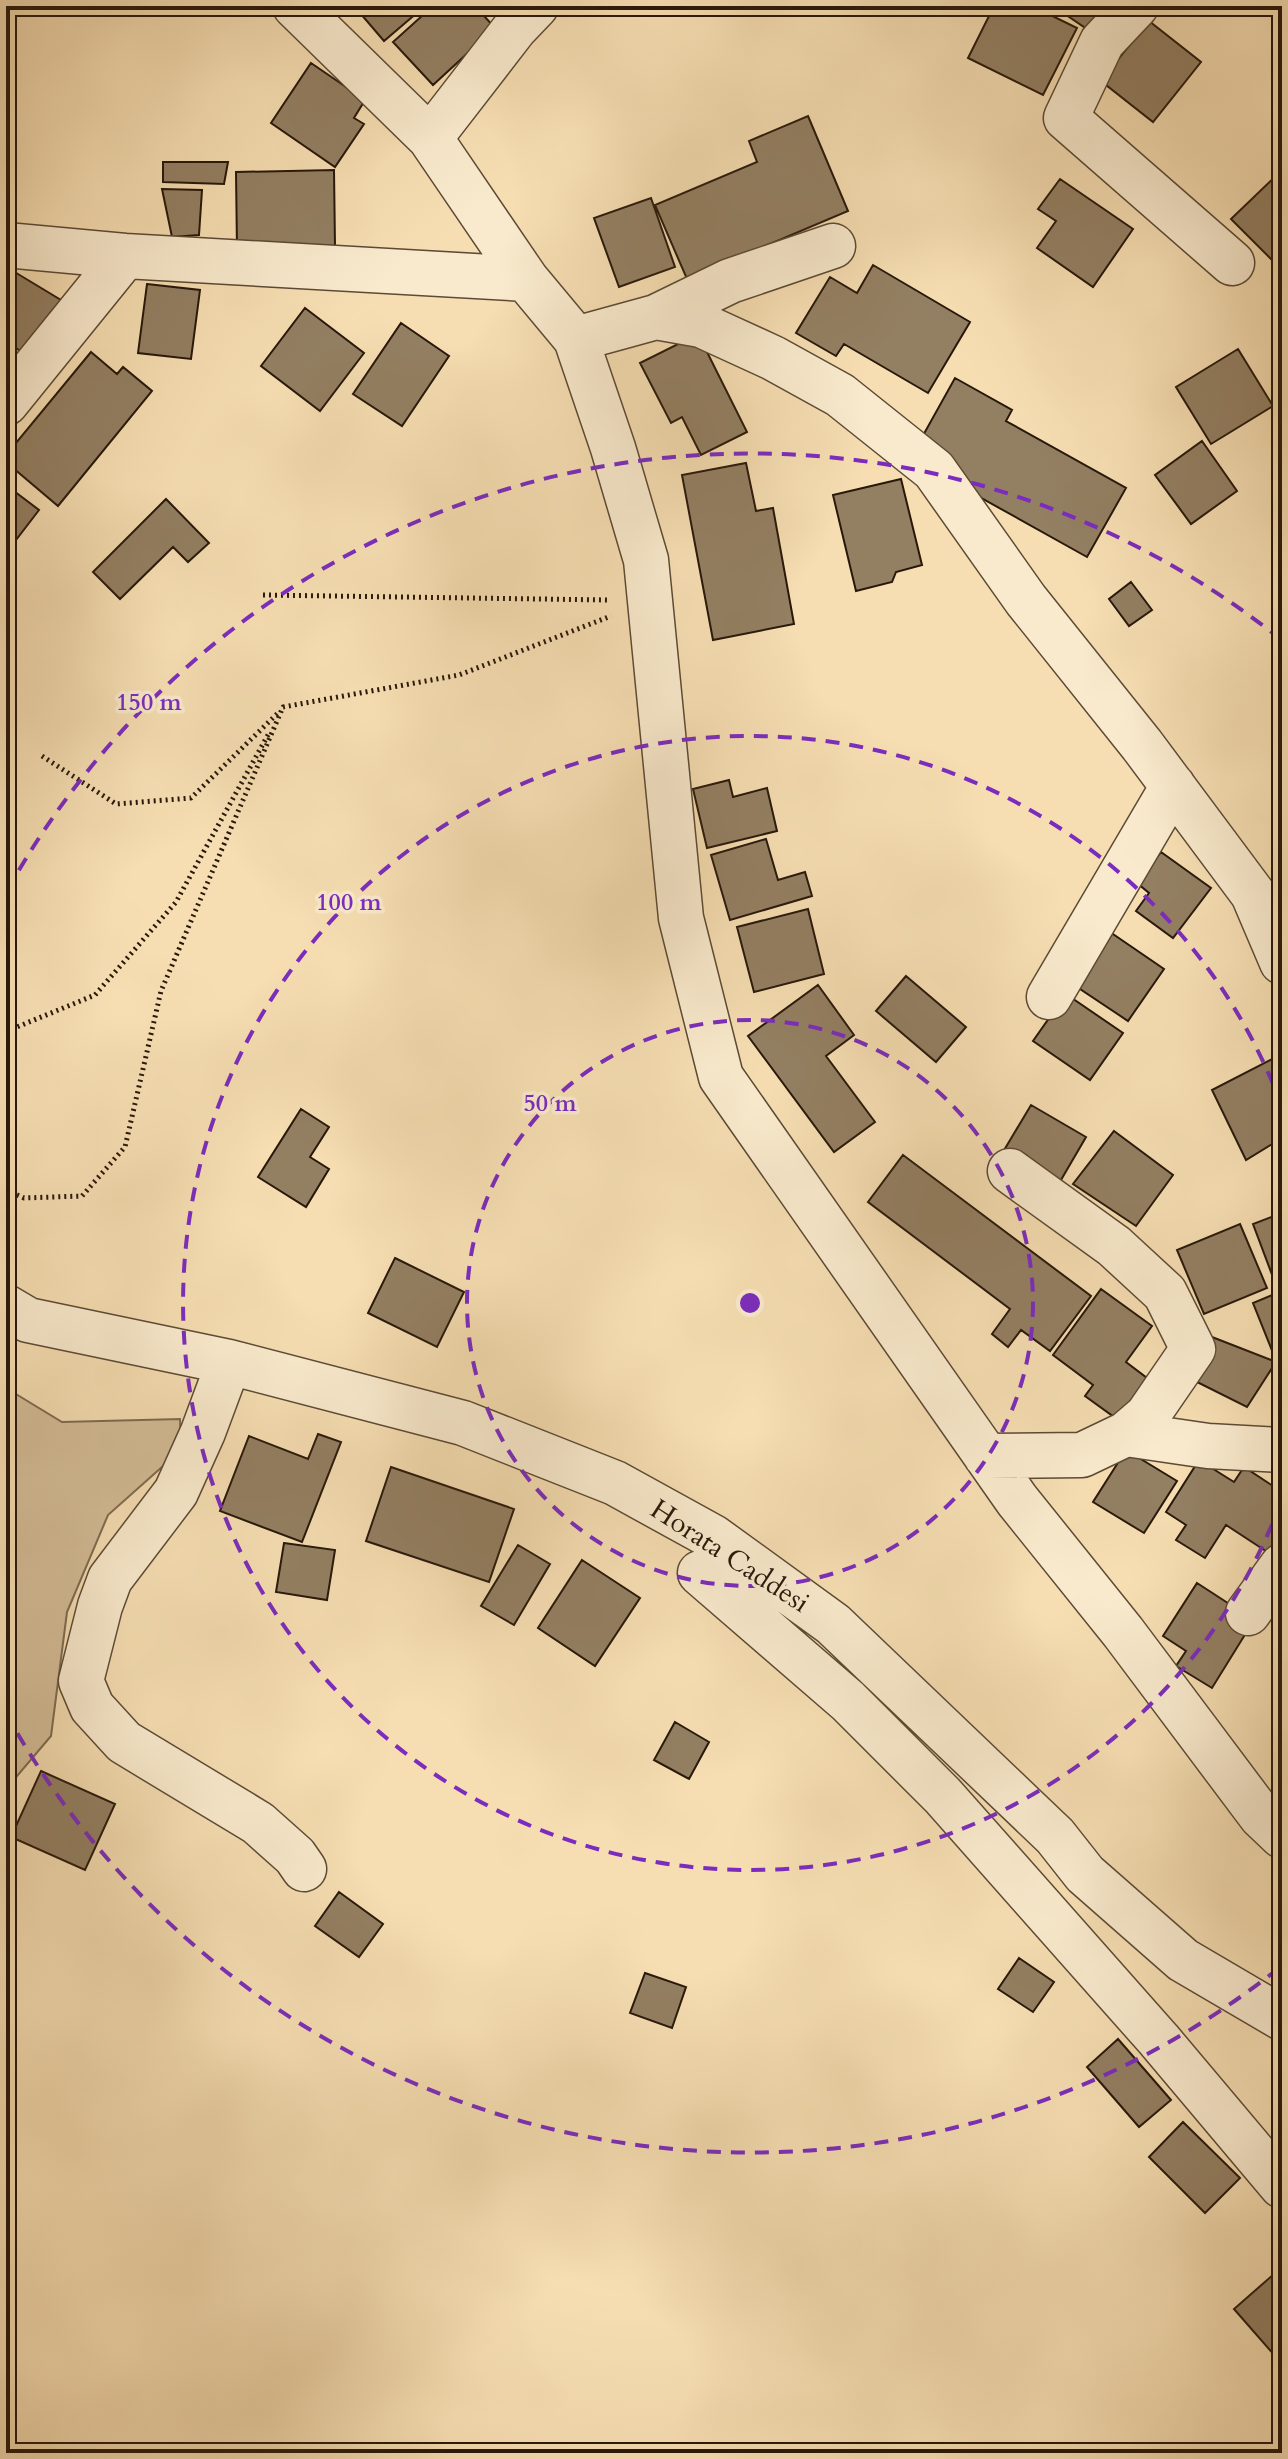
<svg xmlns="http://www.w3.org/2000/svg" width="1288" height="2459" font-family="Cardo,serif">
  <rect width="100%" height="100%" fill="#f6deb2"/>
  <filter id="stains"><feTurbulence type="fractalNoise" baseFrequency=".0025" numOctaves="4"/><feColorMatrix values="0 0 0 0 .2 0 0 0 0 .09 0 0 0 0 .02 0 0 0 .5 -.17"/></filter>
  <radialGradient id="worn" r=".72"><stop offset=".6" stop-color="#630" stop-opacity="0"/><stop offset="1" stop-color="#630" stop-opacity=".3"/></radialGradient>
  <path fill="#d3bc96" stroke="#7e6a50" stroke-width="2" d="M6 1388 62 1422 180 1419 181 1450 108 1515 67 1612 51 1736 6 1789Z"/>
  <path fill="#937f62" stroke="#28180b" stroke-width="2" d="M354 6H425L384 41Z
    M433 6H475L495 28 433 85 393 42Z
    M994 6H1032L1077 28 1043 95 968 58Z
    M1053 6H1102L1087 29Z
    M1149 21 1201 62 1153 122 1101 81Z
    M311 63 365 100 354 118 364 124 335 167 271 123Z
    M808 116 848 211 687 279 655 205 757 162 749 141Z
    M163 162H228L224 184 163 182Z
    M334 170 335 247 237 249 236 172Z
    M1282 170V256L1275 263 1231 219Z
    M1060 179 1133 229 1093 287 1037 248 1056 221 1038 209Z
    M162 189 202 190 199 235 172 237Z
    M651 198 675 267 619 287 594 218Z
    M873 265 970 322 928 393 844 344 836 356 796 333 830 277 857 293Z
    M8 268 66 303 32 358 6 342V272Z
    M147 284 200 290 191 359 138 353Z
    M305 308 364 353 320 411 261 366Z
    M401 323 449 356 402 426 353 394Z
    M698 334 747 432 701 455 682 417 671 423 640 363Z
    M1238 349 1273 406 1211 444 1176 387Z
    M91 352 117 374 123 367 152 391 58 506 6 462V455Z
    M955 378 1012 410 1006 421 1126 488 1087 557 967 490 921 439Z
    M1202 441 1237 491 1191 524 1155 475Z
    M746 463 756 511 773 508 794 624 713 640 682 475Z
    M901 479 922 565 896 572 892 582 856 591 833 495Z
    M6 485 39 510 6 553Z
    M166 499 209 543 188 562 173 547 120 599 93 572Z
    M1131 582 1152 610 1129 626 1109 599Z
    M729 780 733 797 767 788 777 831 707 848 693 789Z
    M766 839 778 880 805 872 812 896 730 920 711 855Z
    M1161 852 1211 888 1173 938 1136 911 1149 893 1137 883Z
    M808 909 824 974 754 992 737 927Z
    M1110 932 1164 969 1128 1021 1074 985Z
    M906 976 966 1027 936 1062 876 1011Z
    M818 985 854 1035 826 1056 875 1122 834 1152 748 1036Z
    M1066 994 1123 1033 1090 1080 1033 1041Z
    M1282 1054V1138L1246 1160 1212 1090Z
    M1031 1105 1086 1137 1058 1185 1003 1152Z
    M301 1109 329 1127 310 1157 329 1169 306 1207 258 1177Z
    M1114 1131 1173 1175 1136 1226 1073 1184Z
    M903 1155 1091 1296 1050 1351 1021 1330 1008 1347 992 1334 1010 1309 868 1202Z
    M1282 1213V1277L1274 1280 1253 1224Z
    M1240 1224 1267 1288 1204 1314 1177 1250Z
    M395 1258 464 1292 437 1347 368 1313Z
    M1101 1289 1152 1326 1126 1362 1151 1381 1121 1422 1085 1396 1093 1385 1053 1355Z
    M1282 1291V1355L1275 1358 1253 1303Z
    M1212 1337 1276 1362 1247 1407 1191 1379Z
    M318 1434 341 1442 302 1542 220 1511 249 1436 308 1459Z
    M1126 1450 1177 1481 1144 1533 1093 1502Z
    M1199 1460 1234 1482 1244 1467 1282 1492V1553L1278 1559 1226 1525 1205 1558 1176 1540 1186 1525 1166 1512Z
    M391 1467 514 1509 489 1582 366 1541Z
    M284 1543 335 1550 327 1600 276 1592Z
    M518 1545 550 1564 514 1625 481 1606Z
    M582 1560 640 1598 595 1666 538 1628Z
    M1197 1583 1254 1620 1212 1688 1176 1666 1186 1651 1163 1636Z
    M1282 1709V1726L1273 1720Z
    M675 1722 709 1742 689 1779 654 1760Z
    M41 1771 115 1804 85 1870 11 1837Z
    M339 1892 383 1924 359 1957 315 1926Z
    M1019 1958 1054 1982 1033 2012 998 1989Z
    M645 1973 686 1987 672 2028 630 2013Z
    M1118 2039 1171 2100 1139 2127 1087 2067Z
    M1183 2122 1240 2178 1205 2213 1149 2157Z
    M1282 2267V2364L1234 2309Z"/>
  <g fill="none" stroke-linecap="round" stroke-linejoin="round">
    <defs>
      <path id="minor" d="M295 6 430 138 526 279 576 339 613 448 646 560 681 918 721 1077 1017 1500 1123 1632 1261 1816 1282 1836
        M1136 6 1102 42 1066 118 1232 263
        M430 138 515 28 536 6
        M6 245 125 256 526 279
        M656 317 730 281 833 246
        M576 339 656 317 701 325 773 358 840 395 934 470 1026 600 1142 745 1253 894 1282 962
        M6 403 125 256
        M1049 997 1173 786
        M6 1307 28 1320 229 1362 463 1423 615 1483 713 1537 833 1624 1055 1836 1085 1874 1183 1960 1282 2018
        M229 1362 203 1432 176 1492 110 1579 100 1606 81 1681 92 1707 124 1742 258 1823 295 1856 304 1869
        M1126 1434 1208 1446 1282 1450
        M986 1456 1082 1455 1126 1434 1147 1416 1193 1349 1165 1293 1114 1246 1010 1171
        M700 1573 848 1701 943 1796 1159 2040 1282 2186
        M1248 1613 1282 1566"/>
    </defs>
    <use href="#minor" stroke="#5c4a35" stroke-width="47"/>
    <path stroke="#28180b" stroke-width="5" stroke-dasharray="2 4" stroke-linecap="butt" d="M263 595 608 600
      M42 756 116 804 191 798 280 711
      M12 1029 95 995 176 902 269 733
      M6 1190 24 1198 82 1196 125 1147 161 991 283 707 459 675 611 616"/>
    <use href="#minor" stroke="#f9eacd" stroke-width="44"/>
  </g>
  <g fill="none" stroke="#7b2cbf" stroke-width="4" stroke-dasharray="14 10">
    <circle cx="750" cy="1303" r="283"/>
    <path d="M1281 1502A567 567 0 1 1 1281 1104"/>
    <path d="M1279 1968A850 850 0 0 1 7 1715M7 891A850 850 0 0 1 1279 638"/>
  </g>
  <g text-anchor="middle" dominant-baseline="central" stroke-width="7" stroke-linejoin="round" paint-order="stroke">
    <g font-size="28" fill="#28180b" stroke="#f9eacd">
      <text transform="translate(730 1556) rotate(33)">Horata Caddesi</text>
    </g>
  </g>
  <circle cx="750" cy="1303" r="12" fill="#7b2cbf" stroke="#f9eacd" stroke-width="4"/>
  <g font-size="24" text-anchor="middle" font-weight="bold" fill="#7b2cbf" stroke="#f9eacd" stroke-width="7" stroke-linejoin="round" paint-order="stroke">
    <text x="149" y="710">150 m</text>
    <text x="349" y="910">100 m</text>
    <text x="550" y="1111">50 m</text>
  </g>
  <rect width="1288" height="2459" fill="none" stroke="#f6deb2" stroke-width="32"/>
  <rect x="8" y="8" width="1272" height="2443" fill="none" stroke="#28180b" stroke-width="4"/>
  <rect x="16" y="16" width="1256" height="2427" fill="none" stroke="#28180b" stroke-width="2"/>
  <rect width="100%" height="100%" filter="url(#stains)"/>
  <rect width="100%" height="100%" fill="url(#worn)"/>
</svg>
